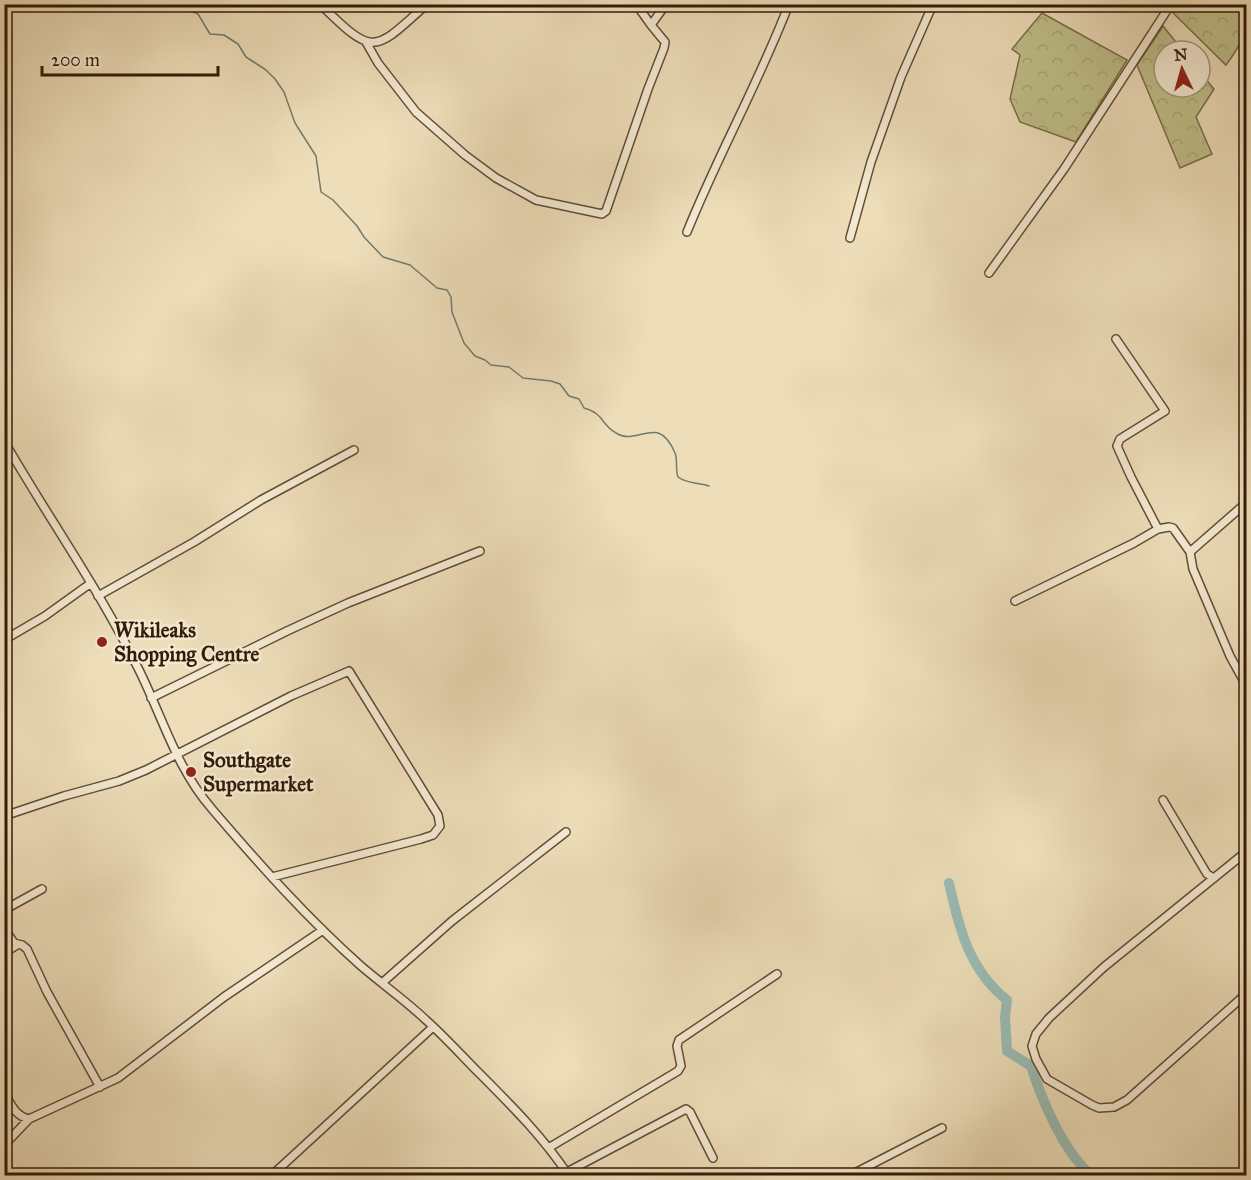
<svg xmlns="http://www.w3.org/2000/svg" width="1251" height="1180" font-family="'IM FELL Great Primer',serif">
  <defs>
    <pattern id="forest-crowns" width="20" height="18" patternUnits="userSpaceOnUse" patternTransform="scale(1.5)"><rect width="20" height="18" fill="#bfbf8a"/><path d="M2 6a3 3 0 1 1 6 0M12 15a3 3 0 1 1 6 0" fill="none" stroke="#a5a476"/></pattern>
  </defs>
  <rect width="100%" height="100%" fill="#edddb9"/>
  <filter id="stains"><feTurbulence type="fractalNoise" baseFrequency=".00333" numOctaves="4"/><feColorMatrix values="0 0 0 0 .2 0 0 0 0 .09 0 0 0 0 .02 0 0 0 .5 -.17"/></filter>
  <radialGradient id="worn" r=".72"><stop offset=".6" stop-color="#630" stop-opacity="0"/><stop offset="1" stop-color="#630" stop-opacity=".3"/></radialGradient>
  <path fill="url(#forest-crowns)" stroke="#796d49" stroke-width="1.5" d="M1175 5H1240C1251 29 1241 45 1226 65L1171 11Z
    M1042 13 1127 60 1076 142 1020 122 1010 99 1020 55 1012 49Z
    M1163 26 1183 51H1164V87H1200V72L1214 89 1196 117 1212 154 1180 168 1137 65Z"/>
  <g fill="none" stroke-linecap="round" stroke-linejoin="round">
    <path stroke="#717b6f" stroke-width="1.5" d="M184 4 191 11 198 14 210 34 224 35 238 44 246 57 266 70 275 79 284 92 295 123 316 156 321 192 333 200 357 226 364 237 383 257 410 265 437 288 447 290 451 297 452 312 464 343 475 356 485 360 491 365 509 367 523 378 551 381 560 384 569 396 579 399 584 408C605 414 600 424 616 433 638 447 658 412 675 453 678 460 675 469 678 477 687 484 698 482 709 486"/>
    <path stroke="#9abbb4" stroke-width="10" d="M949 883C959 928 969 970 1007 1000L1005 1017 1007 1051 1031 1066C1041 1098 1065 1156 1093 1176"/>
    <defs>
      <path id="street" d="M320 4C374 57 373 53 427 4
        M636 4 651 25
        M366 42 378 63 416 112 465 155 496 178 536 200 602 214 606 211 648 89 664 48 665 42 651 25 666 4
        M687 232C718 155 759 82 789 4
        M850 238 871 162 901 77 933 4
        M989 273 1064 169 1171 4
        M1116 339 1165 411 1120 439 1117 446 1131 477 1158 529
        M4 441C49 519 101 592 140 672 163 719 177 769 212 809 259 864 307 918 361 966 382 984 406 1001 426 1020 445 1037 462 1056 479 1073 512 1106 543 1137 569 1176
        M1190 552 1246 503
        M98 596 194 542 261 500 354 450
        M1015 601 1134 543 1158 529 1169 527 1173 528 1190 552 1193 569 1230 656 1246 685
        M4 640 45 616 91 583
        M151 698 287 631 348 603 480 551
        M1163 800 1207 874 1214 878
        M4 816 64 796 119 781 146 770 291 696 349 671 438 815 440 826 433 835 421 839 272 877
        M1246 852 1104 967 1049 1018 1036 1034 1032 1046 1036 1059 1047 1079 1092 1105 1099 1108 1114 1107 1127 1100 1246 994
        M4 910 42 889
        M4 928 14 943 22 945 27 949 47 992 100 1087
        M4 953 17 945
        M382 983 452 921 566 832
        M4 1093C11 1104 15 1116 29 1119L118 1078 224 997 323 930
        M550 1147 678 1071 681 1066 677 1046 679 1040 777 974
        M4 1151 8 1141 29 1119
        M4 1168 8 1176
        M567 1172 686 1109 690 1112 713 1158
        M271 1176 433 1027
        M849 1176 942 1128"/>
    </defs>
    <use href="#street" stroke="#624c34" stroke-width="10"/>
    <use href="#street" stroke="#f3e9d2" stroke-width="7"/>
  </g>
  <g fill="#8f2418" stroke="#f3e9d2" stroke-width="2">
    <circle cx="102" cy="642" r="6"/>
    <circle cx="191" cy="772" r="6"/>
  </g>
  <g text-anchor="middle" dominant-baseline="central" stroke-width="5" stroke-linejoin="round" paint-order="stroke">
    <g font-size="21" font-weight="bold" fill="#331b08" stroke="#f3e9d2" text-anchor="start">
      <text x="114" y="630">Wikileaks<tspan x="114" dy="24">Shopping Centre</tspan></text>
      <text x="203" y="760">Southgate<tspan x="203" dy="24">Supermarket</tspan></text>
    </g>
  </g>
  <rect width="1251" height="1180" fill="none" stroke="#edddb9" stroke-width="24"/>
  <rect x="6" y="6" width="1239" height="1168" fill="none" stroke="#331b08" stroke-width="3"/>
  <rect x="12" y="12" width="1227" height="1156" fill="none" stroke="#331b08" stroke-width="1.5"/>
  <g transform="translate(1182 69) rotate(355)"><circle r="28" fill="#f3e9d2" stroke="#a69781" stroke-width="1.5"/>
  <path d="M0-4.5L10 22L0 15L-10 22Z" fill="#8f2418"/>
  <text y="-9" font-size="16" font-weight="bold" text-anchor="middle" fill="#331b08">N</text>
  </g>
  <path d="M42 66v9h176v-9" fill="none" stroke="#331b08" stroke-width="3"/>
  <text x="51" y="66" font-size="18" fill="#331b08" stroke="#f3e9d2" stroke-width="4.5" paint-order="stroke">200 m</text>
  <rect width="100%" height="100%" filter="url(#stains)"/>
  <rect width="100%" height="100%" fill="url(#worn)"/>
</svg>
